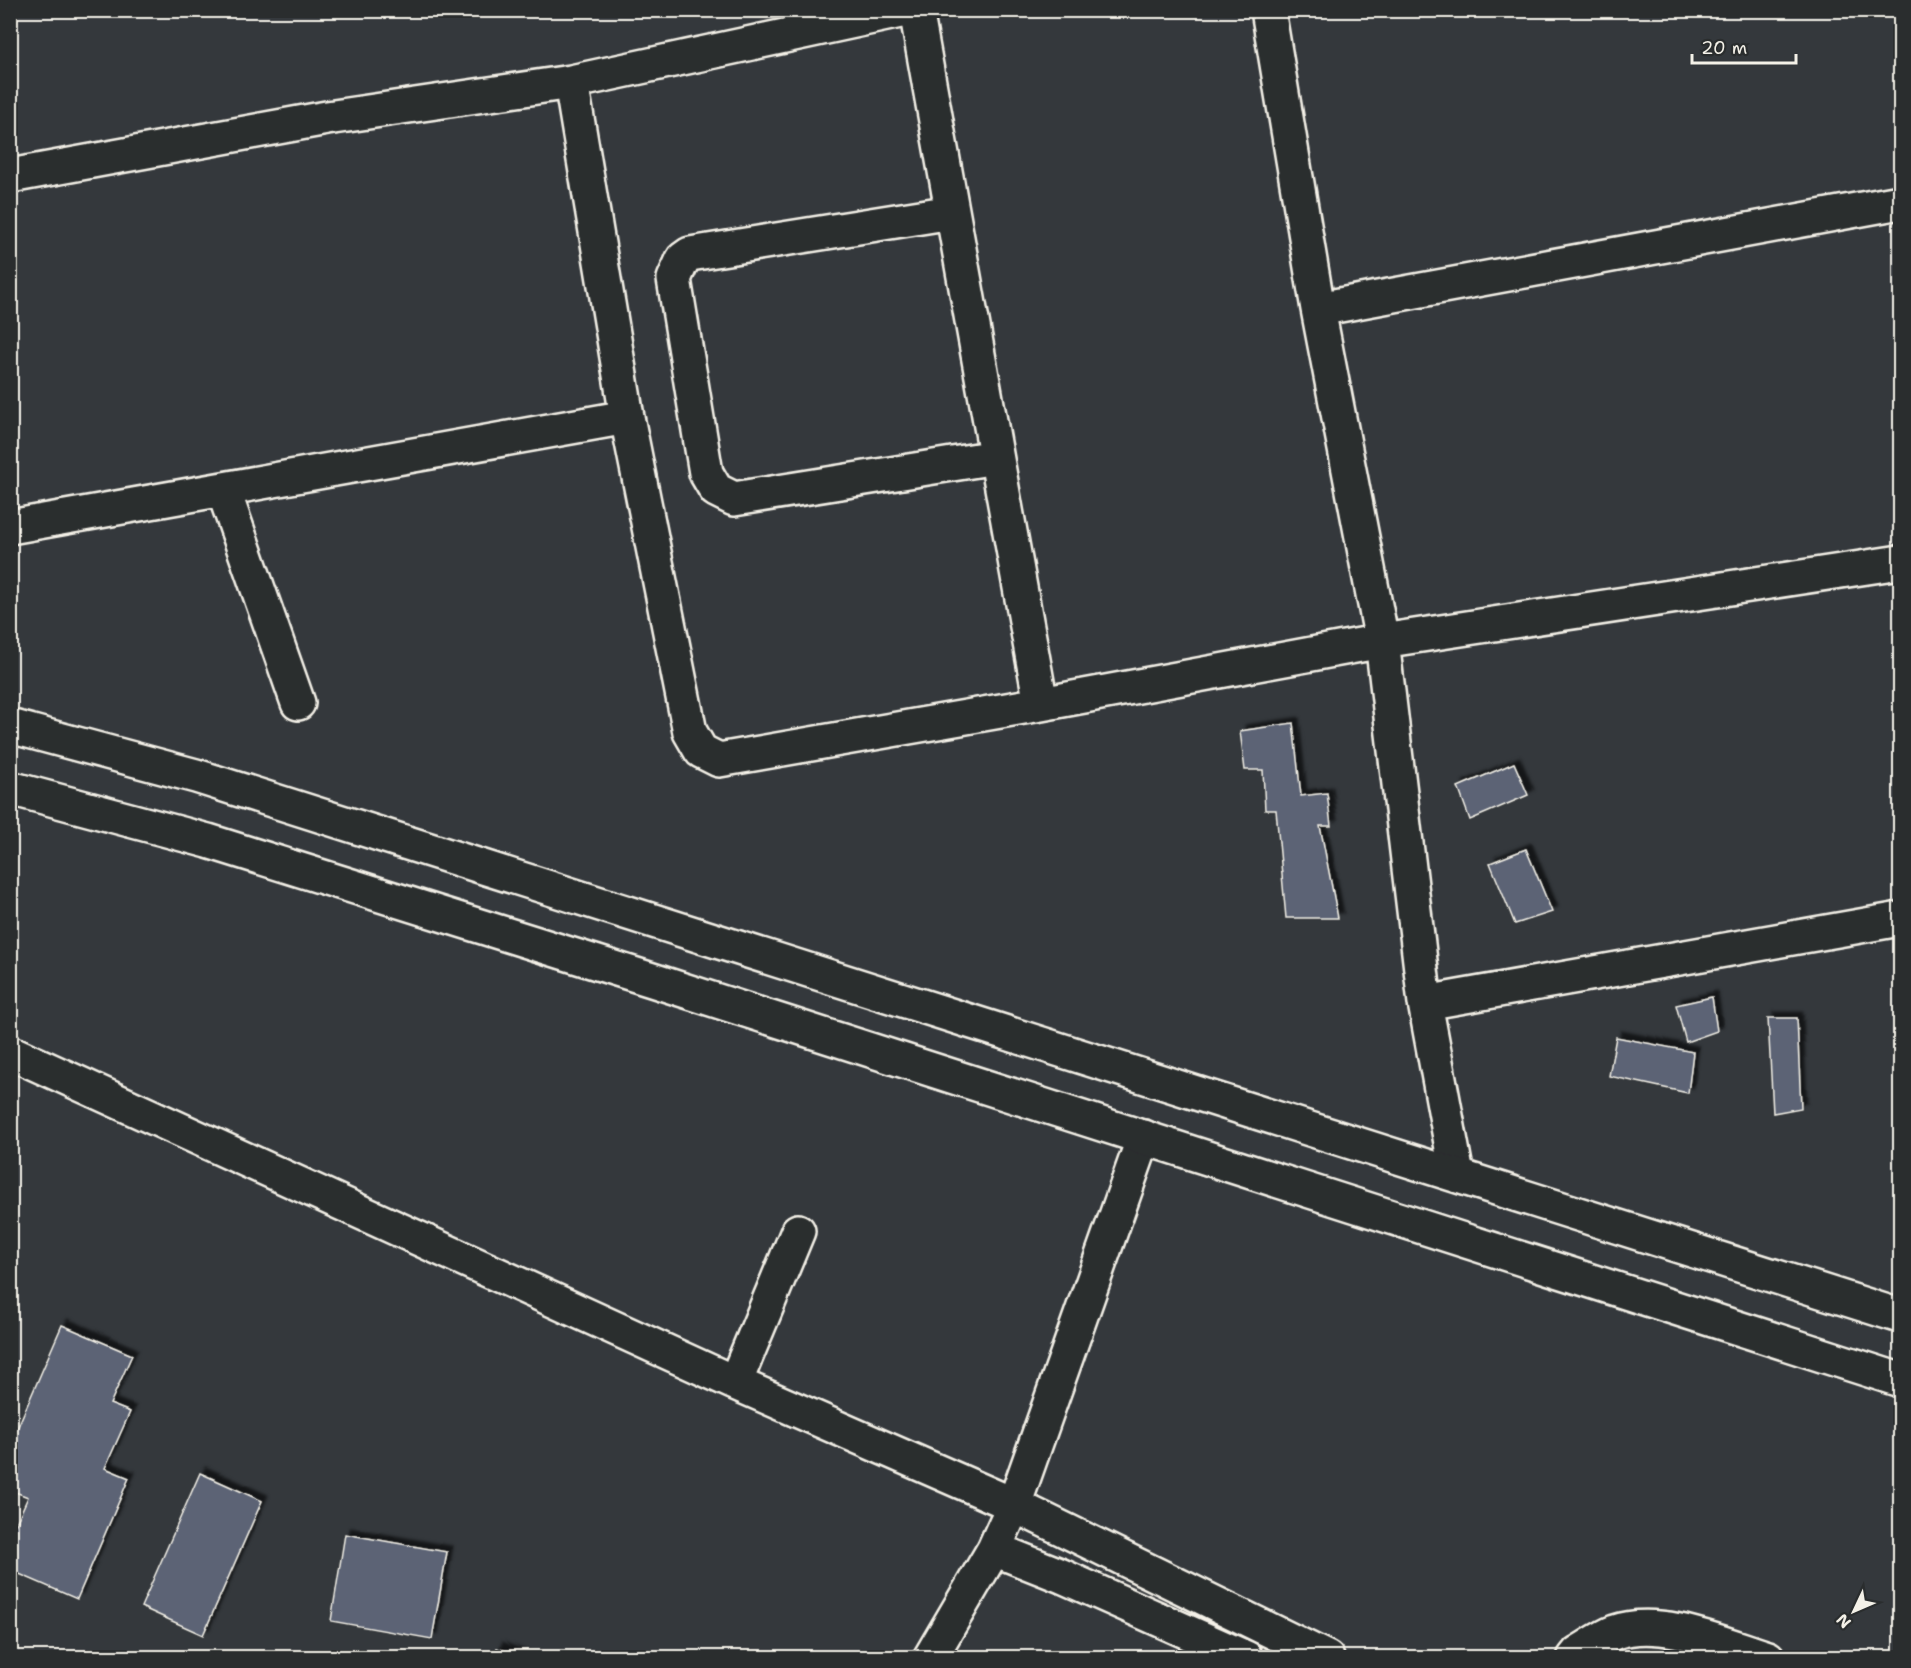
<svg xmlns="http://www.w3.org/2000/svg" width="1911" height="1668" font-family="'Shantell Sans',sans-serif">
  <defs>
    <filter id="shadow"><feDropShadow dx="5.5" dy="-5.5" stdDeviation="1.5" flood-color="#0009"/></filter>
  </defs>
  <rect width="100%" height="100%" fill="#34383c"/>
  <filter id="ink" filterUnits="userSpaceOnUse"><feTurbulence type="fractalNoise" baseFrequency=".0167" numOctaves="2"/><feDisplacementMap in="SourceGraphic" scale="12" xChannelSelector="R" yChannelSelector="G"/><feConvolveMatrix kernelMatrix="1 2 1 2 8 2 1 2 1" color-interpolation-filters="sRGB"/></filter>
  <g filter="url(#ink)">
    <path fill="#5c6475" stroke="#f4f1e8" stroke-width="1.5" filter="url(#shadow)" d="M1293 723 1301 796 1327 793 1331 826H1320L1338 918H1286L1276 810H1265L1263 770H1245L1240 731Z
      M1514 763 1528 795 1470 820 1458 787Z
      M1526 849 1552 912 1515 924 1490 863Z
      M1712 997 1717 1031 1686 1042 1676 1005Z
      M1768 1018H1797L1801 1108 1773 1113Z
      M1616 1037 1693 1052 1688 1093 1609 1076Z
      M62 1325 132 1355 110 1404 130 1412 105 1468 129 1478 77 1599 10 1570V1537L28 1497 10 1490V1445Z
      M200 1473 262 1501 203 1635 141 1607Z
      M345 1534 447 1552 432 1639 331 1621Z
      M497 1648 525 1658H494Z"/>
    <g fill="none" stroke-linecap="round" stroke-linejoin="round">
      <defs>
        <path id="minor" d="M916 10 1041 704
          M1268 10 1318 309 1382 641 1425 1003 1457 1175
          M571 82 627 417 690 732 701 751 719 760 1041 704 1382 641 1900 562
          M10 176 327 118 571 82 905 10
          M952 212 690 254 683 259 674 279 706 473 716 490 734 499 996 457
          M1318 309 1900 202
          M223 489 298 703
          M10 527 627 417
          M1425 1003 1900 919
          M10 1052 735 1383 1014 1505 1327 1658
          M735 1383 798 1231
          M994 1549 1062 1576 1246 1658
          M930 1658 994 1549 1014 1505 1144 1137
          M1574 1658 1578 1653C1590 1646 1602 1637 1615 1632 1661 1616 1723 1644 1768 1658"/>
        <path id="major" d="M10 726 196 776 1900 1316
          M10 788 208 841 652 980 1900 1380"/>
      </defs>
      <use href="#minor" stroke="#f4f1e8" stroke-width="38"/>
      <use href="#major" stroke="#f4f1e8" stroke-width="38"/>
      <use href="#minor" stroke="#2a2d2e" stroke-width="33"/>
      <use href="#major" stroke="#2a2d2e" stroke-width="33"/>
    </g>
  </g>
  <rect width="1911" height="1668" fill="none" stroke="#2a2d2e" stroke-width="36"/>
  <rect x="18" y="18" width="1875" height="1632" fill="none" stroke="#f4f1e8" stroke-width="2" filter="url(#ink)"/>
  <g transform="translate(1854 1611) rotate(226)" stroke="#2a2d2e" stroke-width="4.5" paint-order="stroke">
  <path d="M0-4.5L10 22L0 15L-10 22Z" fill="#f4f1e8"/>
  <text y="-9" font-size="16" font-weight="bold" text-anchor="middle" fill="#f4f1e8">N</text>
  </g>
  <path d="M1692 54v9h104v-9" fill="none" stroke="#f4f1e8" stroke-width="3"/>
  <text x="1701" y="54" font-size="18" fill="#f4f1e8" stroke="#2a2d2e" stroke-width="4.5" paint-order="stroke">20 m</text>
</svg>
